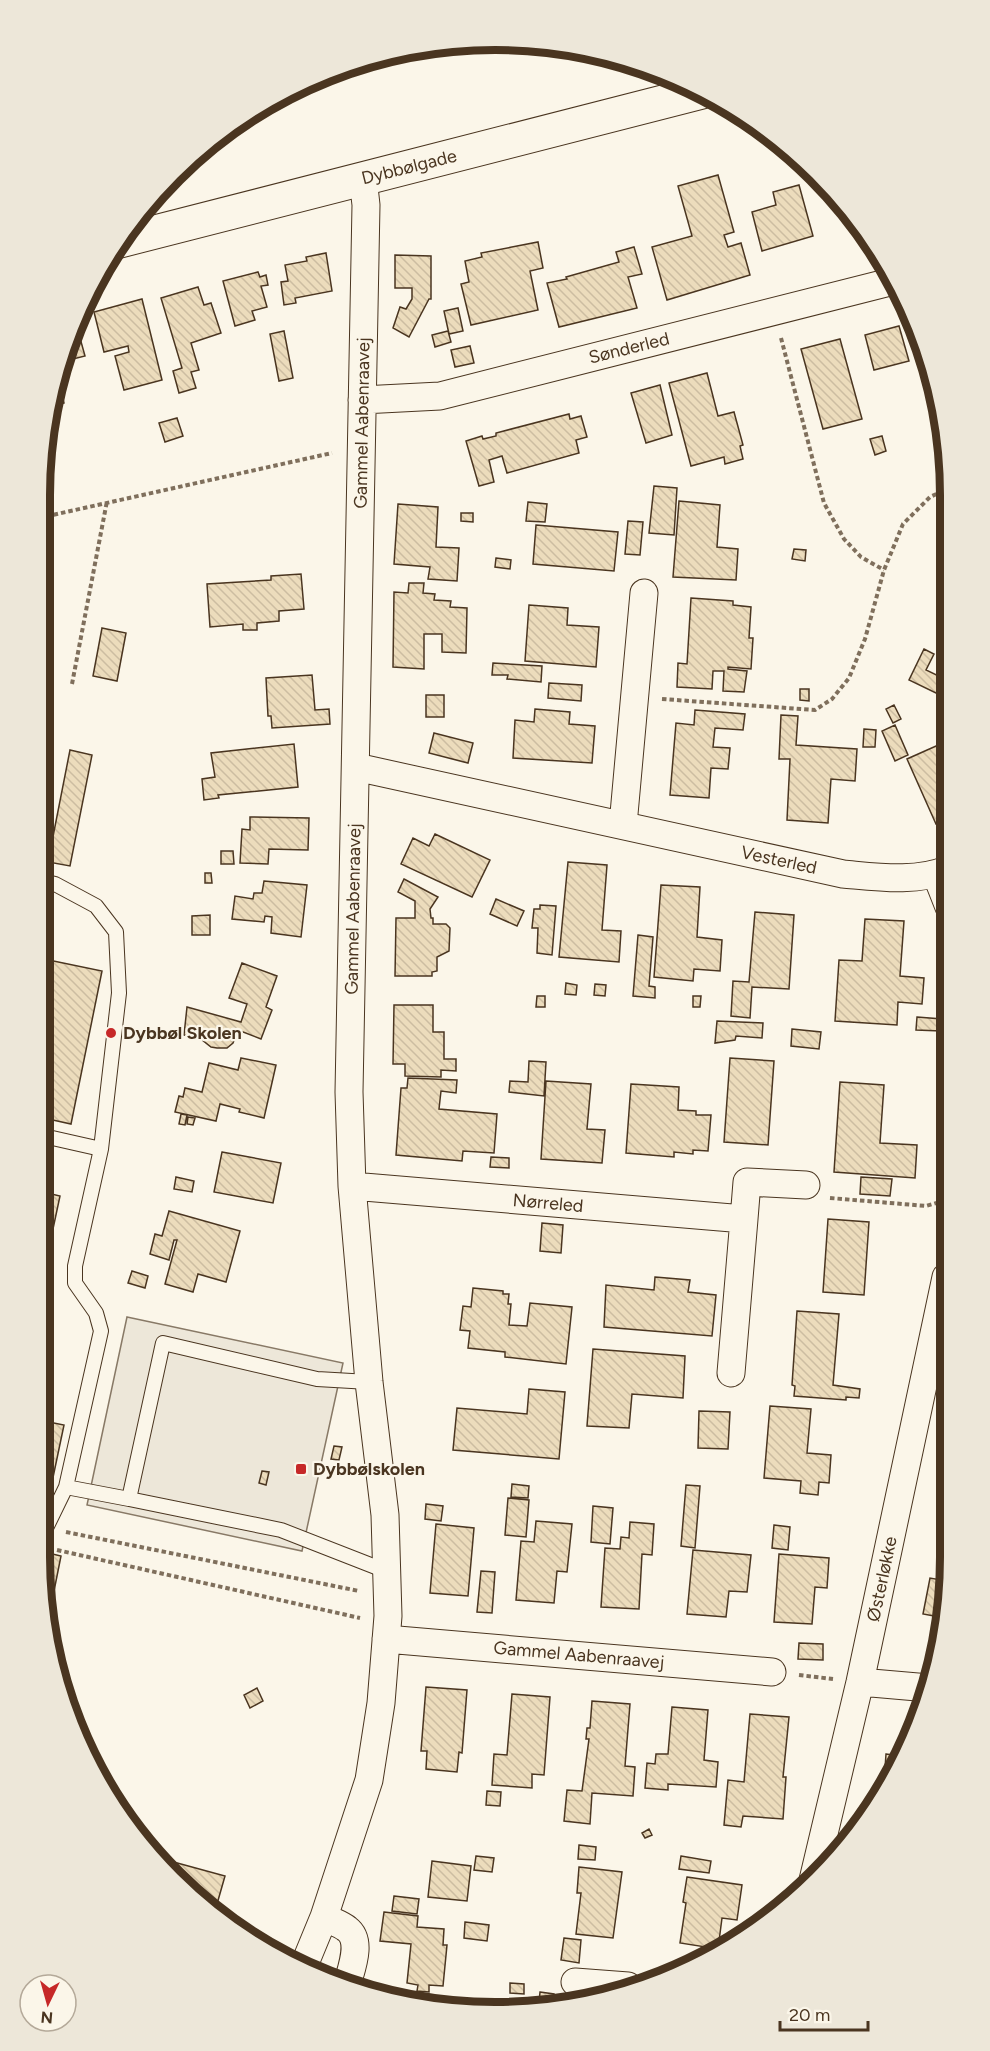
<svg xmlns="http://www.w3.org/2000/svg" width="990" height="2051" font-family="Figtree,sans-serif">
  <defs>
    <pattern id="building-back-hatch" width="6" height="6" patternUnits="userSpaceOnUse" patternTransform="scale(1.5)"><rect width="6" height="6" fill="#ecdcbc"/><path d="M-1 5l2 2M0 0l6 6M5-1l2 2" fill="none" stroke="#ccbda1"/></pattern>
  </defs>
  <rect width="100%" height="100%" fill="#fbf6e9"/>
  <path fill="#ede7d9" stroke="#887966" stroke-width="1.5" d="M127 1317 343 1363 302 1551 87 1505Z"/>
  <path fill="url(#building-back-hatch)" stroke="#4a3520" stroke-width="1.5" d="M718 175 734 232 724 235 728 247 741 243 750 275 667 300 652 247 692 236 678 186Z
    M799 185 813 236 762 251 752 212 776 205 773 192Z
    M538 242 543 268 530 271 538 310 471 325 461 284 469 282 465 261 482 257 481 253Z
    M634 247 642 274 628 277 637 308 559 327 547 283 567 279 566 277 619 262 616 252Z
    M326 253 332 291 295 298 296 303 284 305 281 282 288 281 285 265 307 261 306 257Z
    M395 255 431 256V299H429L409 337 393 328 400 307 406 309 412 299V288H395Z
    M258 272 260 277 266 275 268 285 261 286 267 307 252 311 255 320 235 326 223 281Z
    M198 287 204 305 211 303 221 333 191 343 199 370 191 372 196 388 179 393 173 371 182 368 161 298Z
    M142 299 162 380 124 390 115 356 129 352 128 346 104 352 94 312Z
    M458 308 463 331 449 334 444 311Z
    M915 319 925 353 917 355 909 320Z
    M74 320H75L85 356 61 362Z
    M899 326 909 361 874 370 865 335Z
    M284 331 293 378 279 381 270 334Z
    M448 331 451 342 435 347 432 335Z
    M840 339 862 419 823 429 801 349Z
    M470 346 474 363 455 367 451 350Z
    M707 373 718 416 734 412 743 445 740 446 743 459 725 464 724 457 691 466 669 383Z
    M57 376 64 403 48 407V406Z
    M660 385 672 435 646 443 631 393Z
    M937 399 941 411 933 413 930 401Z
    M569 414 570 419 581 416 587 437 576 440 579 453 507 473 502 456 489 460 494 482 479 486 466 441 482 436 483 439 496 436V433Z
    M177 418 183 436 165 442 159 423Z
    M882 436 886 451 875 455 870 439Z
    M654 486 677 488 674 535 649 533Z
    M679 501 720 505 717 547 738 549 736 580 673 577Z
    M528 502 547 504 545 522 526 521Z
    M398 504 438 507 436 547 459 548 457 581 428 579 430 567 394 564Z
    M461 513H473V522L461 521Z
    M628 521 643 522 640 555 625 554Z
    M536 525 618 532 614 571 533 564Z
    M794 549 806 550 805 561 792 559Z
    M496 558 511 560 510 569 495 567Z
    M301 574 304 609 279 611V621L257 623V630H243V624L210 627 207 584 271 580V576Z
    M409 583H424L423 593 435 594 434 600 451 601 450 607 467 608 466 653 442 652V634H424V669L393 667 394 592 408 593Z
    M691 598 733 601V605L751 607 749 638H753L751 669 728 667V669L747 671 744 692 723 691 724 671H713L712 689 677 687 678 663 687 664Z
    M529 605 568 608 567 625 599 627 596 667 525 661Z
    M102 628 126 633 117 681 93 676Z
    M948 639V668L937 663Z
    M924 649 934 654 926 670 945 679 938 694 909 680Z
    M493 663 542 666 541 682 507 679 508 675H492Z
    M312 675 315 710 329 709 330 724 272 728 271 716H268L266 678Z
    M549 683 582 685 581 701 548 698Z
    M800 689H809V701L800 700Z
    M426 695H444V717H426Z
    M894 705 901 719 893 723 886 709Z
    M535 709 570 712 569 724 595 726 592 763 513 758 515 720 534 722Z
    M695 710 745 714 743 730 715 728 713 747 730 748 728 769 711 768 709 798 670 795 676 723 694 725Z
    M781 715 798 716 796 745 857 749 855 781 831 779 828 823 787 820 790 759H779Z
    M895 725 908 755 895 761 882 731Z
    M864 729 876 730 875 747H863Z
    M434 733 473 743 468 763 429 753Z
    M945 742 948 750V819L936 824 907 759Z
    M294 744 298 787 218 795 219 798 204 800 202 779 215 777 211 753Z
    M70 750 92 755 70 866 48 862Z
    M250 817 309 818 308 850 269 849 268 864 240 863 242 829 250 830Z
    M435 834 490 860 472 897 401 864 413 838 429 846Z
    M221 851H233L234 864H221Z
    M568 862 607 865 602 930 621 931 619 962 559 957Z
    M205 873H211L212 883H205Z
    M404 879 438 897 430 909 431 918H433V924H446L450 928 449 951 437 957V971L432 972V976H395L396 918H415V901L398 892Z
    M264 881 307 885 301 937 271 933 272 917 265 916 264 922 232 919 235 896 253 899 254 893H262Z
    M661 885 700 887 697 937 722 940 720 971 694 969 693 981 654 977Z
    M496 899 524 911 517 926 490 914Z
    M540 905 556 906 552 955 537 953 538 928H532L534 909H540Z
    M755 912 794 915 789 989 752 987 750 1018 731 1016 733 981 749 982Z
    M210 915V935H192V916Z
    M865 919 904 921 900 976 924 978 922 1004 898 1002 897 1025 835 1021 839 960 862 961Z
    M638 935 653 937 649 986 655 987V998L633 996Z
    M39 958 102 971 71 1124 39 1117Z
    M242 963 277 976 266 1007 272 1010 261 1039 238 1030 233 1043 227 1048H217L211 1047 202 1040 184 1035 187 1007 241 1022 247 1004 229 998Z
    M566 983 577 985 576 995 565 994Z
    M595 984 606 985 605 996 594 995Z
    M537 996H545V1007H536Z
    M693 996H701L700 1007H693Z
    M394 1005H433V1032H444V1059H456V1071L441 1070V1077L405 1076V1064H393Z
    M917 1017 942 1019 941 1031 916 1030Z
    M717 1021 763 1023 762 1038 736 1036 735 1040 715 1043Z
    M792 1029 821 1032 819 1049 791 1046Z
    M241 1058 276 1065 264 1118 239 1112 240 1109 220 1104 216 1121 175 1112 179 1096 183 1097 185 1088 202 1092 209 1063 238 1070Z
    M730 1058 774 1061 768 1145 724 1142Z
    M529 1061 546 1062 544 1096 509 1092 510 1081 528 1082Z
    M408 1078 457 1080 456 1093 441 1091 439 1109 497 1114 494 1153 463 1151 462 1161 396 1155 401 1088H407Z
    M546 1081 591 1084 587 1129 605 1130 602 1163 541 1159Z
    M840 1082 884 1085 880 1143 917 1145 915 1178 834 1172Z
    M631 1084 679 1087 678 1110 696 1111V1115H711L708 1151 693 1150V1154L674 1152V1157L626 1153Z
    M181 1114 187 1115 185 1125 179 1124Z
    M188 1117 195 1118 193 1125 187 1124Z
    M222 1152 281 1163 273 1203 214 1192Z
    M491 1157 509 1158V1168L490 1167Z
    M176 1177 194 1181 192 1192 174 1189Z
    M861 1177 892 1179 890 1196 860 1194Z
    M39 1191 60 1196 47 1257 39 1255Z
    M169 1211 240 1231 226 1282 198 1274 193 1292 165 1284 177 1240H174L169 1260 150 1254 155 1234 162 1236Z
    M828 1219 869 1222 864 1295 823 1292Z
    M542 1223 563 1225 561 1253 540 1251Z
    M132 1271 148 1276 145 1288 128 1283Z
    M655 1277 690 1280 688 1292 716 1295 712 1336 604 1327 606 1285 654 1290Z
    M473 1288 503 1291V1294H509L508 1304H511L509 1325 527 1326 530 1303 572 1307 566 1364 505 1357V1352L468 1348 470 1331 460 1330 463 1306 471 1307Z
    M797 1311 839 1314 833 1385 860 1389 859 1398 846 1397V1400L794 1396 795 1386 792 1385Z
    M593 1349 685 1356 683 1398 632 1394 629 1428 587 1426Z
    M529 1389 565 1392 559 1459 453 1450 457 1408 527 1414Z
    M770 1406 811 1409 807 1453 831 1455 829 1483 819 1482 818 1495 800 1493 801 1481 764 1478Z
    M699 1411 730 1412 728 1449 698 1448Z
    M39 1420 64 1425 51 1487 39 1484Z
    M334 1446 342 1447 339 1460 331 1459Z
    M262 1471 269 1472 266 1485 259 1483Z
    M951 1477V1510L944 1509Z
    M512 1484 529 1486 528 1498 511 1497Z
    M686 1485 700 1486 695 1548 681 1546Z
    M508 1498 529 1500 526 1537 505 1535Z
    M426 1504 443 1506 441 1521 425 1519Z
    M593 1506 613 1508 610 1544 591 1542Z
    M536 1521 572 1524 567 1572 557 1571 554 1603 516 1600 521 1541 534 1542Z
    M630 1522 654 1524 652 1555 642 1554 639 1609 601 1607 605 1548 620 1549 621 1537 629 1538Z
    M436 1524 474 1528 468 1596 430 1593Z
    M774 1525 790 1527 788 1550 772 1548Z
    M693 1550 751 1555 747 1592 729 1591 726 1617 687 1614Z
    M40 1551 61 1556 49 1616 39 1556Z
    M779 1554 829 1558 827 1588 815 1587 812 1624 774 1622Z
    M947 1555 951 1556 945 1618 923 1614 930 1578 941 1580Z
    M481 1571 495 1572 492 1613 477 1612Z
    M799 1643 823 1644V1660L798 1659Z
    M426 1687 467 1690 462 1753 459 1752 457 1772 426 1769 427 1751H421Z
    M257 1688 263 1701 250 1708 244 1695Z
    M512 1694 550 1697 544 1775 532 1774V1788L492 1785 494 1754 507 1755Z
    M592 1701 630 1704 625 1766 635 1767 633 1796 592 1793 590 1824 564 1821 567 1790 582 1791 589 1739H586L587 1728H590Z
    M672 1707 708 1710 704 1760 718 1762 716 1787 668 1784V1790L645 1788 647 1763 655 1764 656 1754H668Z
    M750 1714 789 1717 783 1777H786L783 1819 743 1816 741 1827 724 1825 728 1780 744 1782Z
    M886 1754 901 1756 884 1783Z
    M487 1791 501 1792 500 1806 486 1805Z
    M649 1829 652 1835 645 1838 642 1833Z
    M579 1845 596 1847 595 1860 578 1859Z
    M476 1856 494 1858 492 1872 474 1870Z
    M681 1856 711 1861 709 1873 679 1869Z
    M159 1858 225 1876 215 1911Z
    M432 1861 471 1866 467 1901 428 1897Z
    M579 1867 622 1872 613 1938 576 1934 581 1893H577Z
    M687 1877 742 1885 737 1920 722 1918 718 1949 680 1943 686 1903 683 1902Z
    M394 1896 419 1899 417 1914 392 1911Z
    M384 1912 418 1916 417 1927 444 1929 443 1945H447L443 1986 429 1985V1992L417 1991 418 1985 407 1983 411 1944 380 1941Z
    M465 1922 489 1925 487 1941 464 1938Z
    M564 1938 581 1940 579 1963 561 1960Z
    M510 1983 524 1984V1994L510 1993Z
    M540 1992 554 1994 553 2005 539 2003Z"/>
  <g fill="none" stroke-linecap="round" stroke-linejoin="round">
    <defs>
      <path id="lane" d="M39 880 55 884 96 906 116 932 119 993 101 1149 75 1266V1283L96 1313 101 1331 66 1487
        M39 1135 101 1149
        M369 1382 317 1379 163 1343 129 1499 281 1530 386 1571
        M39 1537 46 1528 66 1487 129 1499"/>
      <path id="street" d="M362 400 440 396 894 281
        M356 767 843 874C877 877 916 883 949 869
        M623 825 644 593
        M936 874 949 907
        M352 1186 744 1219 747 1182 806 1185
        M731 1373 744 1219
        M386 1639 772 1672
        M860 1682 929 1688
        M813 1880 860 1682 946 1277
        M324 1917C331 1921 341 1924 347 1929 363 1941 351 1969 347 1985
        M303 1968 324 1917 369 1780 381 1703 388 1616 385 1515 369 1382 352 1186 349 1092 366 205 363 178
        M575 1982 628 1986"/>
      <path id="secondary" d="M116 242 702 92"/>
    </defs>
    <use href="#lane" stroke="#4a3520" stroke-width="16"/>
    <use href="#street" stroke="#4a3520" stroke-width="29"/>
    <use href="#secondary" stroke="#4a3520" stroke-width="35"/>
    <path stroke="#7f6f5c" stroke-width="4" stroke-dasharray="4.5 3" stroke-linecap="butt" d="M781 338 824 503 844 539 861 557 884 570
      M39 518 332 453
      M72 684 107 501
      M662 699 815 710 832 699 849 678 865 639 884 570 903 524 930 497 947 489
      M830 1198 926 1206 950 1199
      M944 1249 943 1237 950 1205
      M66 1532 359 1591
      M57 1550 360 1618
      M799 1675 833 1679"/>
    <use href="#lane" stroke="#fbf6e9" stroke-width="14"/>
    <use href="#street" stroke="#fbf6e9" stroke-width="27"/>
    <use href="#secondary" stroke="#fbf6e9" stroke-width="33"/>
  </g>
  <g fill="#c62828" stroke="#fbf6e9" stroke-width="2">
    <circle cx="111" cy="1033" r="6"/>
    <rect x="295" y="1463" width="12" height="12" rx="3"/>
  </g>
  <g text-anchor="middle" dominant-baseline="central" stroke-width="4.5" stroke-linejoin="round" paint-order="stroke">
    <g font-size="18" fill="#4a3520" stroke="#fbf6e9">
      <text transform="translate(409 167) rotate(-14)">Dybbølgade</text>
      <text transform="translate(629 348) rotate(-14)">Sønderled</text>
      <text transform="translate(362 423) rotate(-89)">Gammel Aabenraavej</text>
      <text transform="translate(779 860) rotate(12)">Vesterled</text>
      <text transform="translate(353 909) rotate(-89)">Gammel Aabenraavej</text>
      <text transform="translate(548 1203) rotate(5)">Nørreled</text>
      <text transform="translate(882 1579) rotate(-78)">Østerløkke</text>
      <text transform="translate(579 1655) rotate(5)">Gammel Aabenraavej</text>
    </g>
    <g font-size="18" font-weight="bold" fill="#4a3520" stroke="#fbf6e9" text-anchor="start">
      <text x="123" y="1033">Dybbøl Skolen</text>
      <text x="313" y="1469">Dybbølskolen</text>
    </g>
  </g>
  <path d="M0 0H990V2051H0ZM495 50H495A445 445 0 0 1 940 495V1557A445 445 0 0 1 495 2002H495A445 445 0 0 1 50 1557V495A445 445 0 0 1 495 50Z" fill="#ede7d9" fill-rule="evenodd"/>
  <path fill="none" stroke="#4a3520" stroke-width="8" d="M495 50H495A445 445 0 0 1 940 495V1557A445 445 0 0 1 495 2002H495A445 445 0 0 1 50 1557V495A445 445 0 0 1 495 50Z"/>
  <g transform="translate(48 2003) rotate(185)"><circle r="28" fill="#fbf6e9" stroke="#b4a999" stroke-width="1.5"/>
  <path d="M0-4.5L10 22L0 15L-10 22Z" fill="#c62828"/>
  <text y="-9" font-size="16" font-weight="bold" text-anchor="middle" fill="#4a3520">N</text>
  </g>
  <path d="M780 2021v9h88v-9" fill="none" stroke="#4a3520" stroke-width="3"/>
  <text x="789" y="2021" font-size="18" fill="#4a3520" stroke="#fbf6e9" stroke-width="4.5" paint-order="stroke">20 m</text>
</svg>
